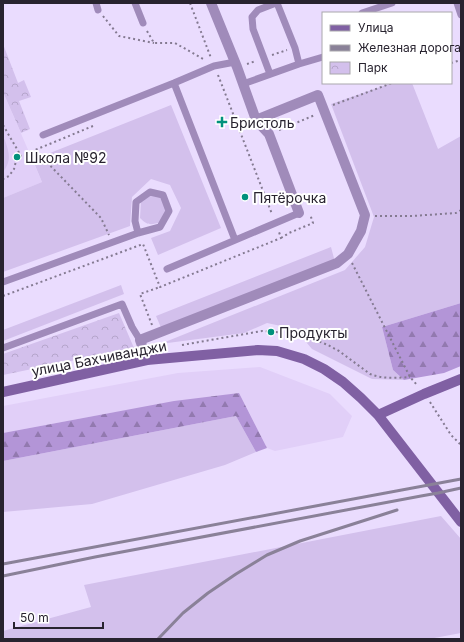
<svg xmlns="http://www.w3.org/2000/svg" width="464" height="642" font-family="Inter,sans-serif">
  <defs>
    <pattern id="forest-firs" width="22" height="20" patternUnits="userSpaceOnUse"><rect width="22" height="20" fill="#b395d7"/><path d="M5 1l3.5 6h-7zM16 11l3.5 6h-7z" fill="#9279af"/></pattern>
    <pattern id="park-crowns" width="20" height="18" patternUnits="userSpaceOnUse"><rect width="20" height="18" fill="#d3c0ec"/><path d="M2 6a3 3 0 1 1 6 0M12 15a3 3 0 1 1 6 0" fill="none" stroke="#b5a5cb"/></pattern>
  </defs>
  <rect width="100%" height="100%" fill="#eadcfe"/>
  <path fill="#e1cff8" d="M3 92 42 182 3 198Z
    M260 367 330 394 352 416 343 437 275 451 267 448 239 393 110 413 3 433V406L178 373Z"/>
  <path fill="#d3c0ec" d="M392 83H412L438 149 461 136V303L382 327 393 370 404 380 372 379 312 349 295 329 267 323 244 333 160 344 345 270 365 247 374 217 331 104Z
    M171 105 221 228 158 255 151 238 170 231 181 208 170 185 151 179 132 197 130 226 3 272V198L42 182 32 158 50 153Z
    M3 138 5 140C9 153 12 160 3 172Z
    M154 192 163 194 169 209 161 222C151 225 148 226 140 218L141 201Z
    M331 247 335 262 162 330 156 316Z
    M121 285 124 294 3 341V330Z
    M236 416 256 452 225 465 92 504 3 512V461Z
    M441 516 461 539V633L429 639H3V631L91 607 84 585Z"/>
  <path fill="url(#forest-firs)" d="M461 303V366L444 373 404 380 393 370 382 327Z
    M239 393 267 448 256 452 236 416 3 461V433L174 401Z"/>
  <path fill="url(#park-crowns)" d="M3 44 18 83 24 80 31 97 19 101 30 129 21 133 3 92Z
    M119 313 134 348 3 375V354Z"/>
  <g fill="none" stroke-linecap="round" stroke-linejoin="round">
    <path stroke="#847a91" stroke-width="2" stroke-dasharray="2 3" stroke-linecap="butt" d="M190 3 211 58
      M103 16 119 36 154 43
      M147 31 154 43H175L205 60
      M272 55 287 50
      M451 63 461 60
      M247 64 256 61
      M218 75 272 214
      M333 105 392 83
      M3 125 21 156 16 161 14 169 9 176 3 179
      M93 126 35 150 101 218 109 235
      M279 130 315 115
      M375 216H412L456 213 461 210
      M281 238 289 233 313 223 310 214
      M352 263 410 377 418 386
      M3 296 143 244 160 287 281 238 279 232
      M152 325 140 294 160 287
      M182 345 262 331 287 333 310 338 328 345 339 351 370 374C382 379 397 378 410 377
      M430 402 451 435 461 445"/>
    <path stroke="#a08bba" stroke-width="7" d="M96 3 98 10
      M135 3 143 23
      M457 3 461 15
      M362 13 392 3
      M299 64 323 57
      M270 74 253 29 252 17 258 10 276 3
      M174 83 235 240
      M243 84 299 64 295 48 277 3
      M43 135 174 83 214 66 235 62
      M167 269 299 213
      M3 282 138 233 160 227 169 211 163 195 150 192 136 202 135 221 138 233
      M3 348 122 304 132 327 140 340"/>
    <path stroke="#a08bba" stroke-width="10" d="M211 3 237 67 256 120 269 134 299 213
      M147 360 140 340 337 263 348 254 361 231 365 215 318 95 256 120"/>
    <path stroke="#8060a3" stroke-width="10" d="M3 392 147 360 258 350 277 351 304 359 324 369 343 382 361 398 378 415 461 522
      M378 415 424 394 461 379"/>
    <path stroke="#8a8198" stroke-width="3" d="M3 564 461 479
      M3 576 95 557 421 496 438 493 461 488
      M158 639 183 613 208 593 236 574 267 555 300 541 397 510"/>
  </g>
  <g fill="#00917c" stroke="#fff" stroke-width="1.5">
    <path d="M220 116h4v4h4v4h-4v4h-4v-4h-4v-4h4z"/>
    <circle cx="17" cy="157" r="4"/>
    <circle cx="245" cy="197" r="4"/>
    <circle cx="271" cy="332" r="4"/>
  </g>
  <g text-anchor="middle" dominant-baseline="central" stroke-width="4" stroke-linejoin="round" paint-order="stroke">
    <g font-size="14" fill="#28232f" stroke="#fff" text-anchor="start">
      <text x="230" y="122">Бристоль</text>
      <text x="25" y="157">Школа №92</text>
      <text x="253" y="197">Пятёрочка</text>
      <text x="279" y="332">Продукты</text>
    </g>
    <g font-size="14" fill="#28232f" stroke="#fff">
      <text transform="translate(99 358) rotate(-11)">улица Бахчиванджи</text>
    </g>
  </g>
  <rect width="464" height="642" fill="none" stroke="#28232f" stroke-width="8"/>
  <rect x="322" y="12" width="130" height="72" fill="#ffffff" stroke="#a9a7ac"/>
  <rect x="330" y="25" width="20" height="6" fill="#8060a3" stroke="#a9a7ac"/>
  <text x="358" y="32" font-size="12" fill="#28232f">Улица</text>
  <rect x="330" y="45" width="20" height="6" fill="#8a8198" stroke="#a9a7ac"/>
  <text x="358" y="52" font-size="12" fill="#28232f">Железная дорога</text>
  <rect x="330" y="62" width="20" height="12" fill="url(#park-crowns)" stroke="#a9a7ac"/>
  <text x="358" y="72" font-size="12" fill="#28232f">Парк</text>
  <path d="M14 622v6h89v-6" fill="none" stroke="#28232f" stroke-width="2"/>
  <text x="20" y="622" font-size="12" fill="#28232f" stroke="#ffffff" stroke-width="3" paint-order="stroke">50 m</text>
</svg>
